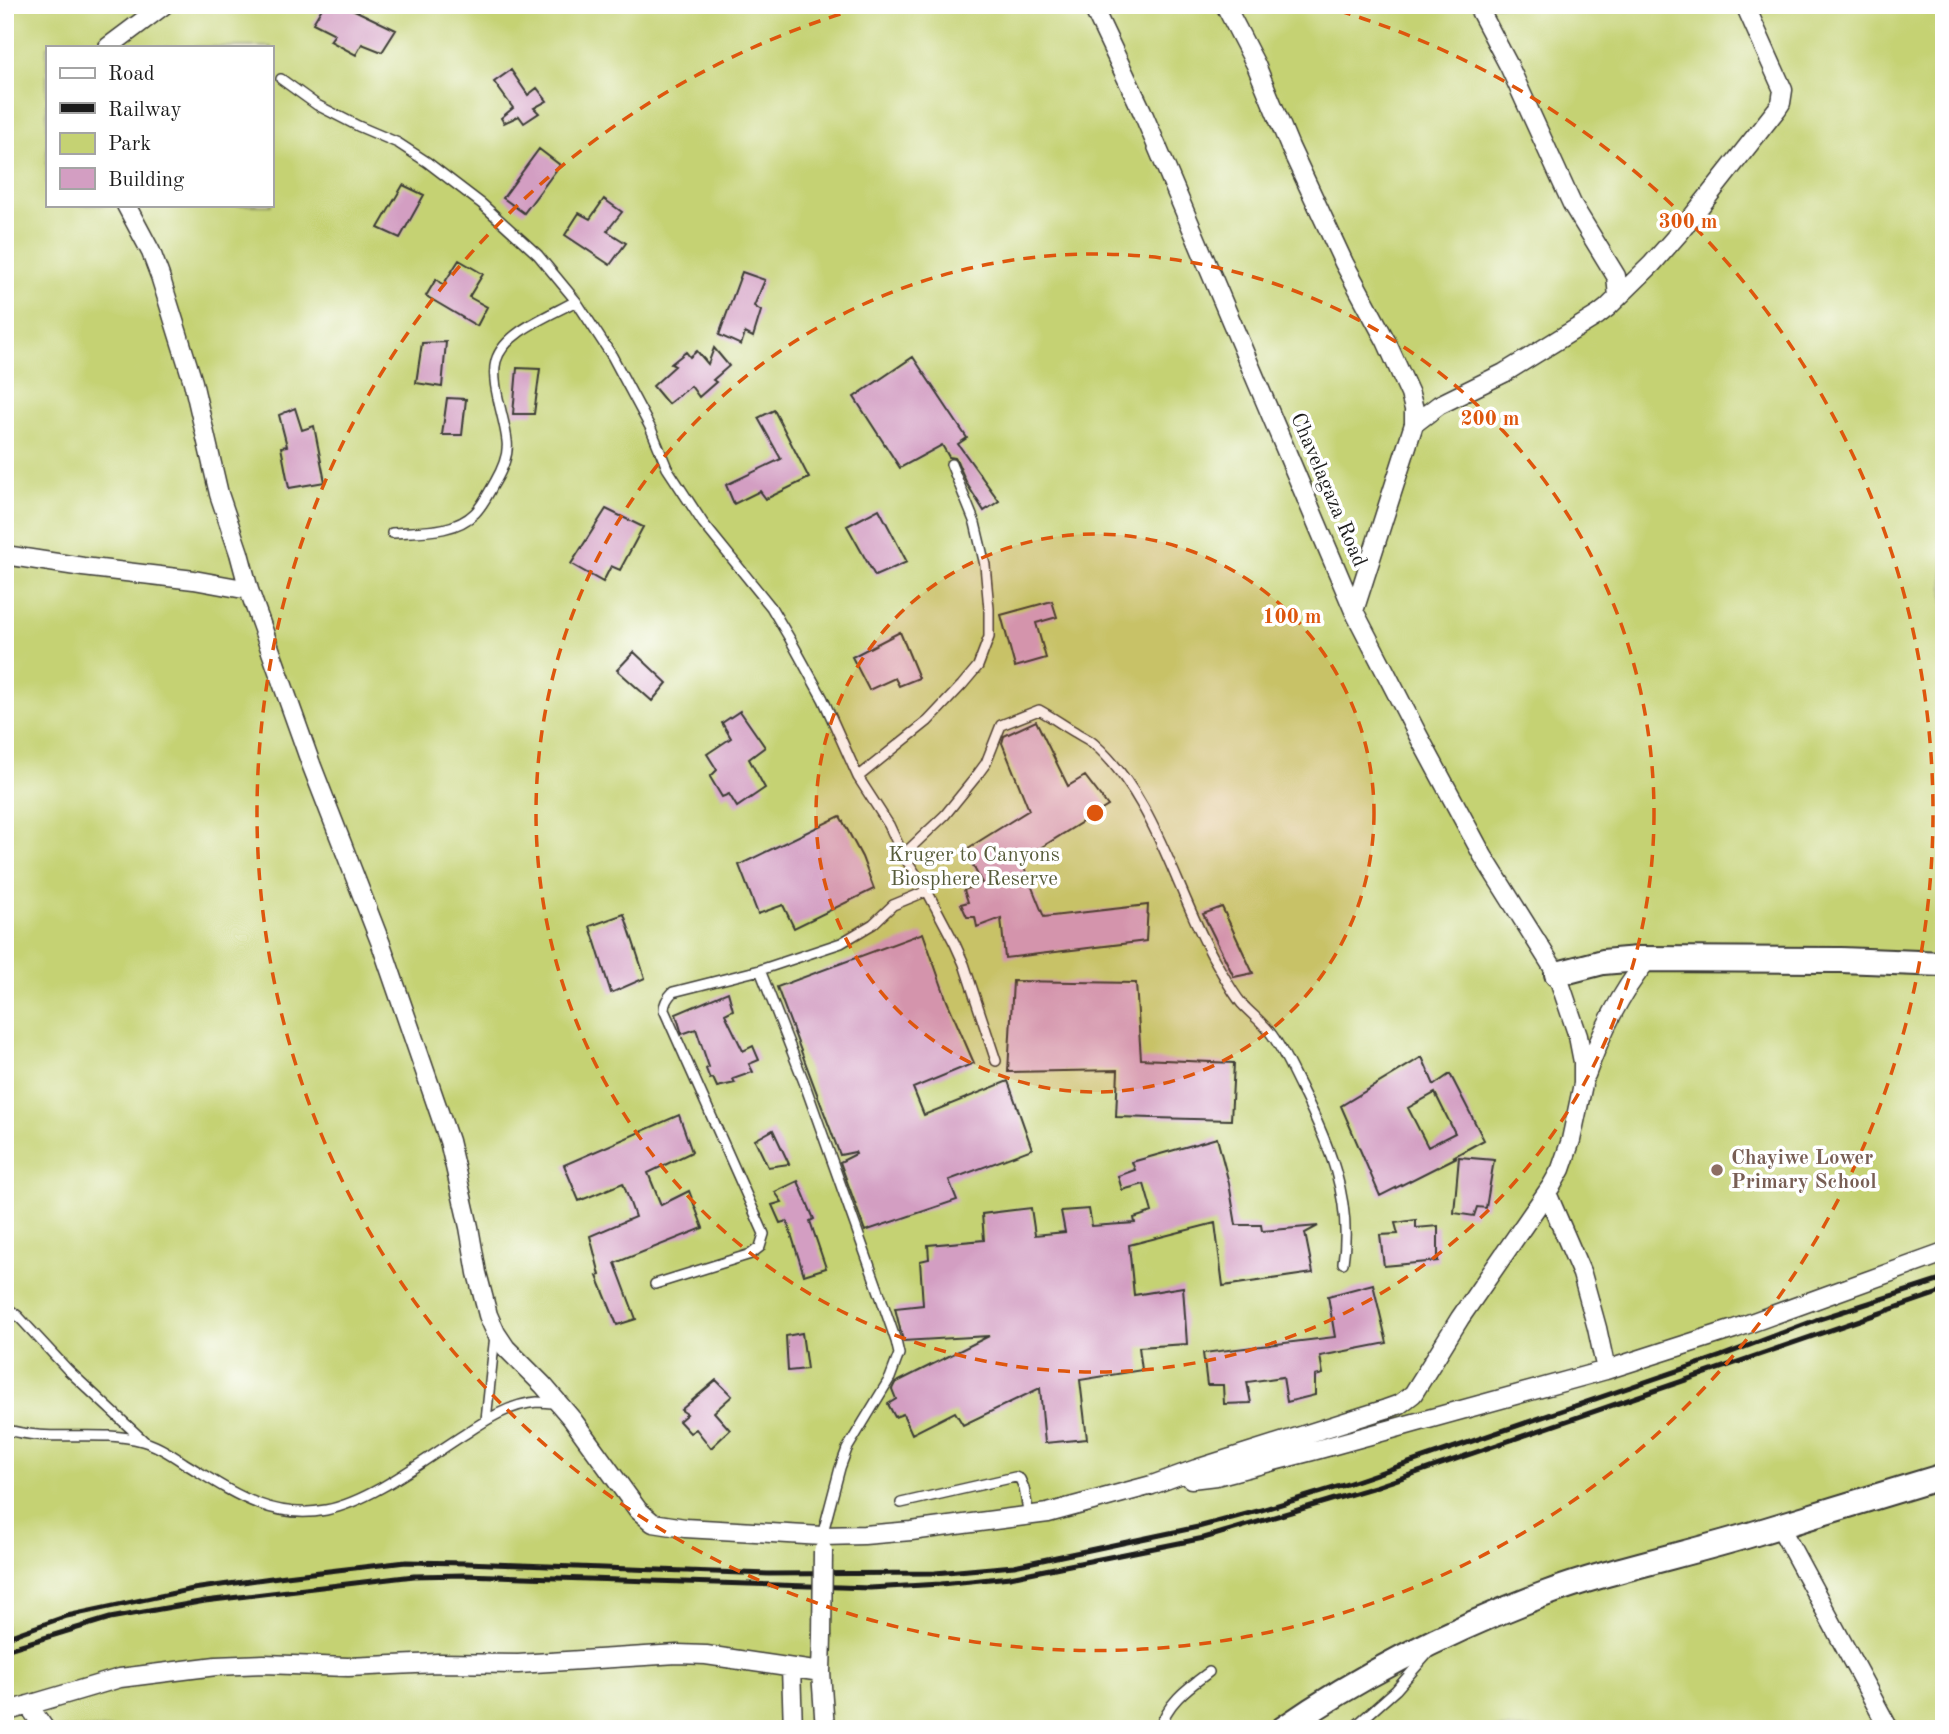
<svg xmlns="http://www.w3.org/2000/svg" width="1949" height="1734" font-family="'Old Standard TT',serif">
  <rect width="100%" height="100%" fill="#fff"/>
  <filter id="ink" filterUnits="userSpaceOnUse"><feTurbulence type="fractalNoise" baseFrequency=".0143" numOctaves="2"/><feDisplacementMap in="SourceGraphic" scale="14" xChannelSelector="R" yChannelSelector="G"/><feConvolveMatrix kernelMatrix="1 2 1 2 8 2 1 2 1" color-interpolation-filters="sRGB"/></filter>
  <filter id="wash" filterUnits="userSpaceOnUse"><feTurbulence type="fractalNoise" baseFrequency=".00686" numOctaves="4" result="noise"/><feDisplacementMap in="SourceGraphic" scale="28" xChannelSelector="R" yChannelSelector="G"/><feGaussianBlur stdDeviation="1.57" result="paint"/><feColorMatrix in="noise" values="0 0 0 0 0 0 0 0 0 0 0 0 0 0 0 0 0 1.4 0 .05"/><feComposite in="paint" operator="in"/></filter>
  <g filter="url(#wash)">
    <rect width="100%" height="100%" fill="#eae4c5"/>
    <path fill="#c5d273" stroke="#707748" stroke-width="2" fill-rule="evenodd" d="M5 5H1944V1729H5ZM47 47H271V205H47Z"/>
    <g id="blocks">
      <path fill="#d39ec2" fill-rule="evenodd" d="M324 5H344L396 30 382 52 362 44 356 55 330 41 335 34 313 23Z
        M511 70 528 95 537 88 547 101 534 108 539 113 524 123 519 116 504 123 501 118 513 108 494 82Z
        M539 149 560 165 524 213 503 198Z
        M403 185 424 195 400 238 378 228Z
        M604 199 622 212 607 231 626 243 610 265 565 235 579 213 590 219Z
        M459 260 483 274 469 297 487 307 477 326 426 296 436 279 443 285Z
        M742 272 765 280 754 306 761 311 753 337 745 333 741 345 719 335Z
        M446 342 442 387 416 383 422 343Z
        M714 348 729 366 713 380 716 382 699 397 691 386 668 404 653 386 675 366 671 364 686 352 690 357 697 351 708 364Z
        M913 357 967 438 958 444 999 501 984 511 967 484 957 461 955 458 949 457 942 445 900 468 854 397Z
        M517 368 540 369 534 414H513Z
        M447 398 466 399 462 435H442Z
        M295 408 302 430 314 426 325 482 289 488 281 447 287 446 279 415Z
        M774 410 809 478 766 499 760 491 734 504 726 485 781 459 758 418Z
        M606 509 643 527 620 570 611 566 603 582 571 564Z
        M879 509 907 562 875 576 847 526Z
        M1052 601 1057 617 1036 623 1046 658 1015 667 1001 615Z
        M900 632 919 678 899 686 895 678 869 690 852 657Z
        M634 652 667 683 652 701 617 670Z
        M740 711 765 747 749 759 765 788 737 807 729 794 722 797 710 777 717 770 707 754 731 738 722 723Z
        M1036 721 1068 786 1085 776 1108 806 1021 860 1044 917 1148 905 1146 941 1005 958 1001 918 977 927 975 917H967L961 904 968 902 964 890 982 883 965 850 1029 810 1002 743 1004 736Z
        M840 816 862 857 874 889 794 928 783 905 758 914 739 865Z
        M1222 907 1253 973 1234 977 1203 914Z
        M624 914 645 978 611 993 590 926Z
        M923 933 947 1001 974 1063 913 1088 924 1115 1008 1081 1032 1149 949 1180 957 1200 865 1231 840 1162 856 1154 855 1152 840 1155 777 987Z
        M1013 981 1136 983 1141 1059 1234 1063 1231 1120 1116 1117 1118 1070 1008 1072Z
        M728 992 733 1010 725 1014 743 1051 753 1046 759 1060 749 1064 753 1072 733 1079 735 1083 717 1087 713 1078 710 1079 706 1069 709 1067 696 1029 682 1034 676 1014Z
        M1422 1057 1434 1085 1450 1074 1484 1140 1453 1157H1457L1380 1196 1341 1106ZM1435 1093 1455 1133 1428 1147 1408 1108Z
        M679 1115 692 1152 648 1173 661 1205 689 1191 703 1228 615 1263 636 1319 617 1325 597 1276 600 1275 590 1236 635 1217 623 1183 579 1201 564 1165Z
        M773 1130 789 1164 768 1167 755 1140Z
        M1217 1138 1229 1183 1236 1225H1261L1262 1231 1318 1226 1305 1233 1313 1273 1223 1286 1215 1223 1129 1245 1134 1295 1183 1287 1187 1344 1139 1347 1142 1370 1080 1380 1087 1439 1045 1443 1040 1388 963 1425 955 1412 912 1434 903 1414 895 1417 888 1404 896 1399 892 1389 895 1383 989 1336 903 1341 895 1308 923 1305 920 1261 929 1259 928 1245 984 1240 982 1214 1031 1208 1035 1235 1065 1232 1061 1211 1089 1209 1092 1226 1135 1223 1134 1218 1152 1212 1144 1184 1122 1190 1118 1176 1135 1170 1132 1162Z
        M1459 1157 1494 1160 1486 1208 1477 1207 1474 1216 1454 1213Z
        M798 1181 814 1219 810 1221 826 1268 804 1275 787 1221 780 1223 772 1205 782 1202 775 1192Z
        M1416 1220V1228L1438 1226V1261L1384 1266 1380 1235 1398 1234 1395 1223Z
        M1373 1284 1387 1343 1320 1356 1323 1374 1315 1376V1395L1287 1402 1283 1377 1247 1382 1251 1403 1224 1404 1223 1385H1207L1203 1353 1335 1337 1328 1296Z
        M802 1333 807 1369 788 1371 786 1336Z
        M716 1380 732 1396 714 1412 730 1430 711 1448 696 1429 690 1433 679 1421 687 1414 681 1410Z"/>
    </g>
  </g>
  <g filter="url(#ink)">
    <use href="#blocks" fill-opacity="0" stroke="#3b3a35" stroke-width="2"/>
    <g fill="none" stroke-linecap="round" stroke-linejoin="round">
      <defs>
        <path id="lane" d="M281 79 317 105 358 126 398 143 427 162 482 204 538 255 576 301 612 356 651 429 667 468 703 523 771 607 790 639 823 699 858 777 889 825 903 855 927 891 893 905 873 924 841 943 760 970 673 992C668 997 664 1002 664 1010L764 1234 760 1247 751 1254 655 1284
          M392 533C419 531 454 534 475 513 483 505 489 492 495 482 502 470 509 455 507 441 505 418 490 383 496 361 504 332 551 315 576 301
          M858 777 928 721 962 685 978 666 989 637V609L985 565 975 523 951 464
          M903 855 945 815 975 778 986 763 1001 725 1039 710C1052 717 1063 725 1075 732 1081 736 1088 739 1093 743 1155 797 1175 889 1214 959 1223 974 1231 991 1242 1004 1252 1015 1264 1023 1272 1035 1283 1050 1291 1068 1300 1086 1328 1142 1353 1199 1343 1263
          M927 891 955 944 964 964 996 1061
          M760 970 804 1082 879 1292 896 1341 899 1354 890 1378 847 1449 840 1468 822 1536
          M5 1306 18 1316 68 1370 144 1441
          M486 1420 495 1335
          M5 1429C49 1443 98 1429 142 1441 157 1445 171 1454 184 1463 229 1490 270 1521 326 1510 372 1501 425 1459 465 1434 486 1420 510 1404 537 1402 543 1402 551 1403 558 1404
          M901 1503 1015 1477 1020 1479 1024 1488 1029 1516
          M1160 1729C1166 1703 1189 1687 1209 1672
          M1352 1729 1396 1690 1430 1651"/>
        <path id="street" d="M1225 5 1256 65 1290 147 1344 263 1386 341 1410 394 1414 409V424L1354 611
          M1477 5 1509 66 1572 204 1616 276 1618 297
          M108 47 164 5
          M126 205 151 252 160 276 193 382 219 494 239 553 249 590 311 764 381 944 449 1141 469 1227 477 1273 488 1315 496 1333 506 1348 543 1385 572 1419 638 1510 653 1523 685 1528 822 1536 864 1535 911 1531 1048 1513 1152 1485 1196 1469 1386 1409 1400 1404 1413 1394 1460 1318 1552 1185 1561 1169 1571 1140 1583 1084V1062L1578 1036 1557 974 1483 856 1419 737 1354 611 1142 111 1092 5
          M1414 424 1439 405 1504 373 1598 315 1607 308 1652 264 1680 232 1777 109 1781 103 1783 90 1745 5
          M5 555 83 567 194 580 249 590
          M1586 1075C1602 1031 1619 995 1648 959
          M1547 1193 1582 1274 1597 1328 1606 1370
          M1191 1479 1216 1476 1316 1450 1606 1370 1734 1329 1944 1253
          M1779 1525 1889 1729
          M822 1636 821 1672 825 1729
          M791 1668 793 1729
          M28 1705 45 1729
          M5 1712 120 1678 216 1666 264 1664 348 1667 438 1663 518 1664 677 1654 706 1655 821 1672"/>
        <path id="secondary" d="M1557 974 1603 962 1638 959 1841 960 1944 964
          M1283 1729C1364 1673 1450 1630 1542 1595 1612 1569 1685 1555 1756 1533 1819 1514 1881 1495 1944 1476"/>
      </defs>
      <use href="#lane" stroke="#3b3a35" stroke-width="12"/>
      <use href="#street" stroke="#3b3a35" stroke-width="21"/>
      <use href="#secondary" stroke="#3b3a35" stroke-width="28"/>
      <use href="#lane" stroke="#fff" stroke-width="9"/>
      <use href="#street" stroke="#fff" stroke-width="18"/>
      <use href="#secondary" stroke="#fff" stroke-width="24"/>
      <path stroke="#1c1c1c" stroke-width="5" d="M5 1638 67 1616 193 1589 286 1576 406 1562 466 1563 769 1574 935 1573 1014 1566 1198 1527 1258 1511 1344 1485 1721 1356 1816 1320 1944 1279
        M5 1650 110 1618 205 1601 414 1576 464 1575 870 1588 941 1584 1010 1577 1204 1538 1375 1487 1944 1291"/>
      <defs>
        <path id="street-bridge" d="M822 1636 823 1551"/>
      </defs>
      <use href="#street-bridge" stroke="#3b3a35" stroke-width="21" stroke-linecap="butt"/>
      <use href="#street-bridge" stroke="#fff" stroke-width="18"/>
    </g>
  </g>
  <circle cx="1095" cy="813" r="279" fill="#de560d" fill-opacity=".12"/>
  <g fill="none" stroke="#de560d" stroke-width="3.5" stroke-dasharray="12 9">
    <circle cx="1095" cy="813" r="279"/>
    <circle cx="1095" cy="813" r="559"/>
    <path d="M1319 5A838 838 0 1 1 871 5"/>
  </g>
  <circle fill="#8d6e63" stroke="#fff" stroke-width="2.5" cx="1717" cy="1170" r="7"/>
  <g text-anchor="middle" dominant-baseline="central" stroke-width="7" stroke-linejoin="round" paint-order="stroke">
    <g font-size="21" fill="#1c1c1c" stroke="#fff">
      <text transform="translate(1328 490) rotate(67)">Chavelagaza Road</text>
    </g>
    <g font-size="21" fill="#575c3a" stroke="#fff">
      <text x="974" y="855">Kruger to Canyons<tspan x="974" dy="24">Biosphere Reserve</tspan></text>
    </g>
    <g font-size="21" font-weight="bold" fill="#785e54" stroke="#fff" text-anchor="start">
      <text x="1731" y="1158">Chayiwe Lower<tspan x="1731" dy="24">Primary School</tspan></text>
    </g>
  </g>
  <circle cx="1095" cy="813" r="10" fill="#de560d" stroke="#fff" stroke-width="3.5"/>
  <g font-size="21" text-anchor="middle" font-weight="bold" fill="#de560d" stroke="#fff" stroke-width="7" stroke-linejoin="round" paint-order="stroke">
    <text x="1688" y="228">300 m</text>
    <text x="1490" y="425">200 m</text>
    <text x="1292" y="623">100 m</text>
  </g>
  <rect width="1949" height="1734" fill="none" stroke="#fff" stroke-width="28"/>
  <rect x="46" y="46" width="228" height="161" fill="#ffffff" stroke="#a4a4a4" stroke-width="2"/>
  <rect x="60" y="68" width="35" height="10" fill="#ffffff" stroke="#a4a4a4" stroke-width="2"/>
  <text x="108" y="80" font-size="21" fill="#1c1c1c">Road</text>
  <rect x="60" y="103" width="35" height="10" fill="#1c1c1c" stroke="#a4a4a4" stroke-width="2"/>
  <text x="108" y="116" font-size="21" fill="#1c1c1c">Railway</text>
  <rect x="60" y="133" width="35" height="21" fill="#c5d273" stroke="#a4a4a4" stroke-width="2"/>
  <text x="108" y="150" font-size="21" fill="#1c1c1c">Park</text>
  <rect x="60" y="168" width="35" height="21" fill="#d39ec2" stroke="#a4a4a4" stroke-width="2"/>
  <text x="108" y="186" font-size="21" fill="#1c1c1c">Building</text>
</svg>
